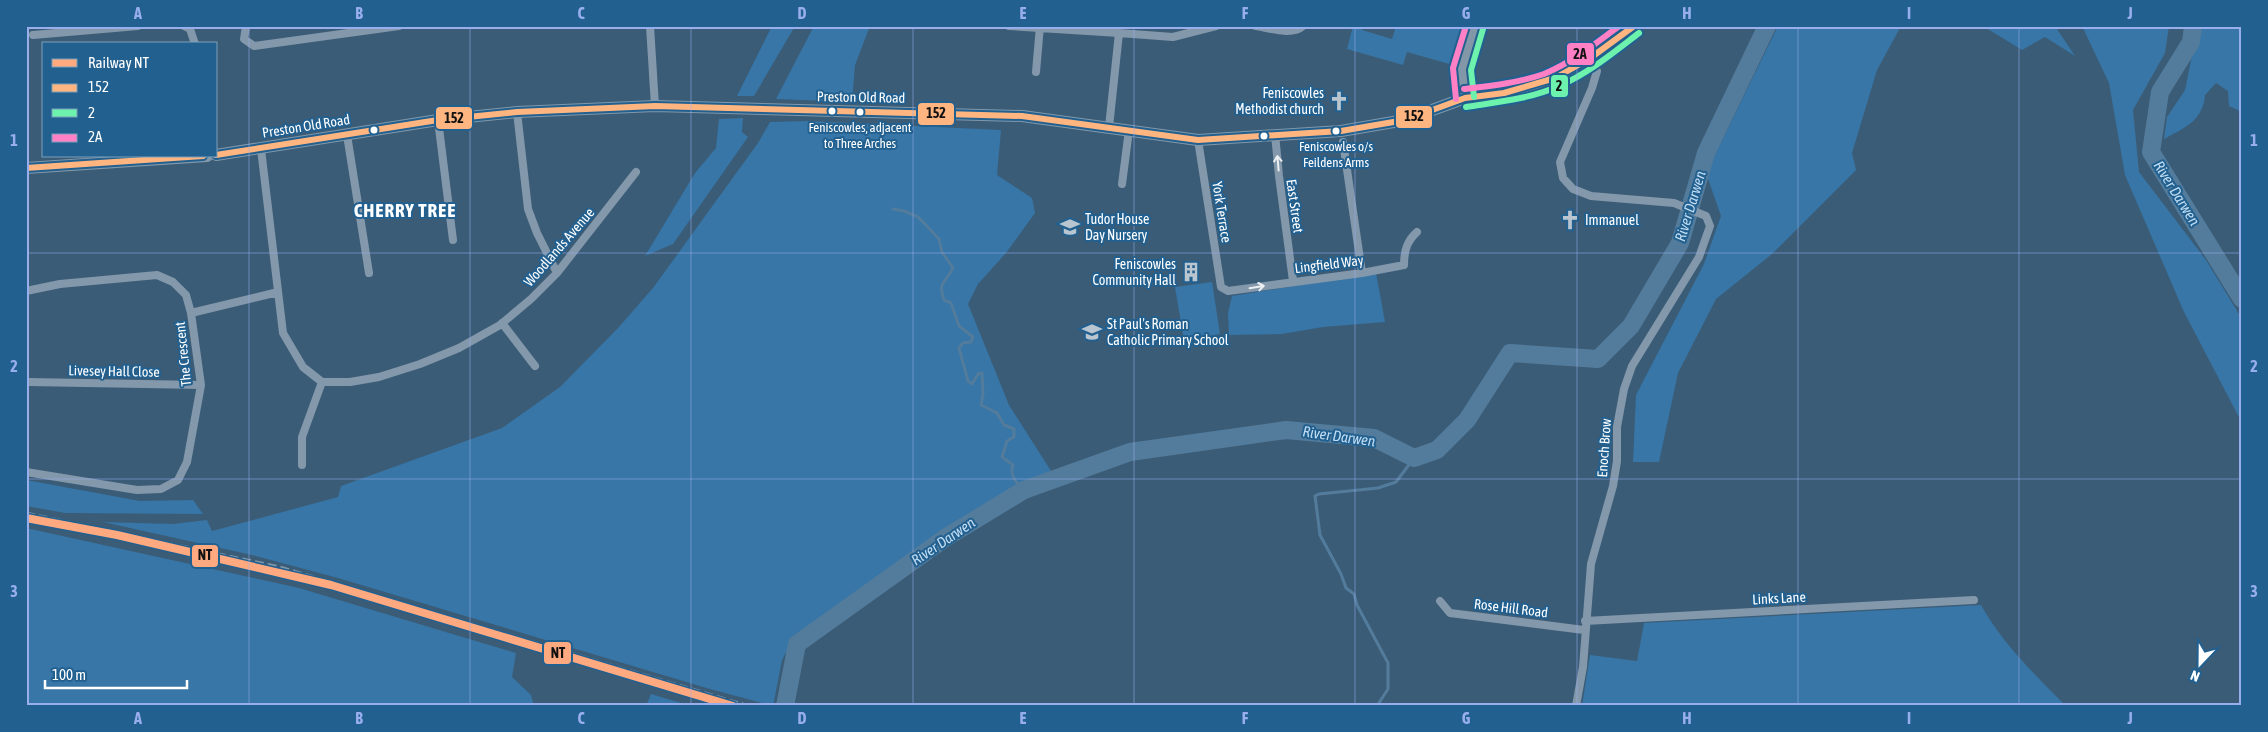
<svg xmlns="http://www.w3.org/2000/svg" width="2268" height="732" font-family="'Asap Condensed',sans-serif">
  <rect width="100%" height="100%" fill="#3b5c77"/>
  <path fill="#3776a6" d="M772 26H795L754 96H737Z
    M814 26H870L855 65 852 102 776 99Z
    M1353 26H1362V30L1392 39 1396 26H1464L1453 65 1407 52 1403 65 1347 49Z
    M1778 26H1901L1877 70 1852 153 1856 170 1772 254 1716 299 1678 373 1659 462H1633L1636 395 1704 264 1721 216 1706 173Z
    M1983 26H2055L2075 56 2045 37 2022 50Z
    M2082 26H2169L2165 53 2133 110 2139 172 2206 260 2242 319V423L2184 312 2125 175 2109 83Z
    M2198 26H2242V112L2229 106 2228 91 2216 83 2205 95C2203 121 2184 128 2164 139L2167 117 2185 90Z
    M743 118 742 132 748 137 673 244 645 256 695 173 716 148 719 119Z
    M807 121 1001 130 997 175 1032 198 1035 213 1006 253 978 284 968 304 1009 405 1051 471 1031 479 953 524 796 634 782 660 773 706 710 689 338 578 252 555 103 522 173 524 207 520 212 531 338 497 341 486 502 428 560 387 618 328 653 288 758 143 770 122Z
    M1376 273 1385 322 1323 327 1282 334 1229 335 1228 313 1232 296Z
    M1212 282 1220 334 1184 340 1175 287Z
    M26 480 140 501 193 500 203 514 65 513 26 506Z
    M26 528 299 588 516 653 512 677 531 695 534 706H26Z
    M1981 605C2002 643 2035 675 2066 706H1582L1590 655 1637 661 1644 623Z
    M651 694 691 706H646Z"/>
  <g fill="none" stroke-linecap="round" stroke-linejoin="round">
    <path stroke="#537c9c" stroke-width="3" d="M893 209 904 211 918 217 925 224 939 239 942 252 953 268C947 282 937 281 944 300L951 303 959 326 973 337 971 342 963 343 959 348 968 381 972 384 978 374 982 373 983 394 981 405 997 413 1004 425 1014 429V437L1007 441 1002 457 1013 465C1009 475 1016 483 1024 490
      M1377 706 1388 689V663L1357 605 1354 594 1346 588 1341 574 1320 535 1315 496 1319 494 1378 488 1396 482 1414 458"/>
    <path stroke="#537c9c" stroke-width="18" d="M2193 26 2191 42 2160 92 2151 152 2242 299
      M785 706 797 644 945 538 1024 490 1130 452 1286 430 1374 438 1414 458 1437 450 1467 420 1510 353 1598 359 1631 326 1680 243 1706 153 1767 26"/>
    <path stroke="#8398aa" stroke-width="8" d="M184 26 190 29 195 44
      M246 26 244 39 254 46 399 26
      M650 26 655 106
      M1009 26 1119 33
      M1256 26C1269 28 1292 36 1303 26
      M33 35 138 26
      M1036 72 1040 26
      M517 112 528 209 537 233 557 273
      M438 120 453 240
      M1109 127 1119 33 1173 37 1216 26
      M1275 134 1279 176 1293 281
      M347 135 369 273
      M1198 140 1221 287 1228 291 1362 273 1404 265C1404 251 1407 241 1417 232
      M1343 142 1362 273
      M261 149 283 333 303 367 322 382H350L379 377 420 364 459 348 500 325 531 299 557 273 636 172
      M1122 184 1129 130
      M26 291 60 284 157 275 173 282 186 295 191 313 201 385 187 462 178 480 161 489 137 490 26 472
      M191 313 278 292
      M502 323 535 366
      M28 382 201 385
      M302 465V437L322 382
      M1440 601 1450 613 1584 630
      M1585 621 1974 600
      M1576 706 1583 667 1591 564 1613 486 1617 461V427L1624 389 1632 366 1699 257 1710 226 1706 216 1674 203 1591 196 1573 189 1563 178 1560 162 1592 88 1597 71 1589 59"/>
    <path stroke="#8298a9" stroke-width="12" d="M1465 98 1462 69 1475 26
      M216 155 438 120 517 112 655 106 1022 116 1198 140 1341 131 1405 120 1465 98 1504 93 1555 78 1589 59 1634 26
      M26 168 207 156"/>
    <path stroke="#8298a9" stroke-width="3" stroke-dasharray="9 4" stroke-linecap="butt" d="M26 513 280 567 749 706"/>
    <defs>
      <path id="bus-1" d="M216 155 438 120 517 112 655 106 1022 116 1198 140 1341 131 1405 120 1465 98 1504 93 1555 78 1589 59 1634 26
        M26 168 203 156"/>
      <path id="bus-2" d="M1474 97 1471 70 1483 29
        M1466 107C1497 102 1530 99 1559 86 1589 73 1614 52 1639 33"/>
      <path id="bus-3" d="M1464 89C1490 86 1518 83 1544 74 1571 63 1595 44 1619 26
        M1456 99 1453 68 1466 26"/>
    </defs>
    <use href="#bus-1" stroke="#226090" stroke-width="10"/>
    <use href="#bus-2" stroke="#226090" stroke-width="10"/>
    <use href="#bus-3" stroke="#226090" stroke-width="10"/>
    <use href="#bus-1" stroke="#ffb580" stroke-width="6"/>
    <use href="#bus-2" stroke="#6df2ae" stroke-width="6"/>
    <use href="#bus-3" stroke="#ff80c5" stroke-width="6"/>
    <defs>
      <path id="rail-1" d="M26 518 117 535 331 585 733 706"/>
    </defs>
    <use href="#rail-1" stroke="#226090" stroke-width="11"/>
    <use href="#rail-1" stroke="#ffa980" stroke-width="8"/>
  </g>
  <defs><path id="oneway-shaft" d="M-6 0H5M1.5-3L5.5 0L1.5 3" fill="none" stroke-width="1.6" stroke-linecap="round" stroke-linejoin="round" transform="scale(1.25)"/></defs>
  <g stroke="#ecf0f2">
    <use href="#oneway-shaft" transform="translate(1278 163) rotate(-95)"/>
    <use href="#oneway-shaft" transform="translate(1257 287) rotate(-9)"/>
  </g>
  <path fill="none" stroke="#99afed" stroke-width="1" stroke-opacity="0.55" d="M249 26V706M470 26V706M691 26V706M913 26V706M1134 26V706M1355 26V706M1577 26V706M1798 26V706M2019 26V706M26 253H2242M26 479H2242"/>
  <defs>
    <symbol id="church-bare" viewBox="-9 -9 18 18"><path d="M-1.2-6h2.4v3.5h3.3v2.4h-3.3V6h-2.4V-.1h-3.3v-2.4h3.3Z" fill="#bac6cf" stroke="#226090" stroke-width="2.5" paint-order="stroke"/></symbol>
    <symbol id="school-bare" viewBox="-9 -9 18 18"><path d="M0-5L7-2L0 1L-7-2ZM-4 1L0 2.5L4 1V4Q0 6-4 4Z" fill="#bac6cf" stroke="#226090" stroke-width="2.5" paint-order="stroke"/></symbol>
    <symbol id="building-bare" viewBox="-9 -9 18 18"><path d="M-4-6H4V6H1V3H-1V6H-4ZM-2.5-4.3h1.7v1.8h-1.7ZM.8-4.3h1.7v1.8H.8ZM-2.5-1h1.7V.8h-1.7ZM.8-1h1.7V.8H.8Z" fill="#bac6cf" stroke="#226090" stroke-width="2.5" paint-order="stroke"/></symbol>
  </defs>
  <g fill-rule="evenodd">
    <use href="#church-bare" x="1325" y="87" width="28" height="28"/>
    <use href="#church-bare" x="1556" y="206" width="28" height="28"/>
    <use href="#school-bare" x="1056" y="213" width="28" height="28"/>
    <use href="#building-bare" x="1177" y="258" width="28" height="28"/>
    <use href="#school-bare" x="1078" y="318" width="28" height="28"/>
  </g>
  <g fill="#fff" stroke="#226090" stroke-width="2">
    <circle cx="832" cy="111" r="4.5"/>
    <circle cx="860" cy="112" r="4.5"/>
    <circle cx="374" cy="130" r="4.5"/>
    <circle cx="1336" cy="131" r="4.5"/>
    <circle cx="1264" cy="136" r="4.5"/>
  </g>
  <g text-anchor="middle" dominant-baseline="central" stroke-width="4" stroke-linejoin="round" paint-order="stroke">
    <g font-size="13" fill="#fff" stroke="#226090">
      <text x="860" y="127">Feniscowles, adjacent<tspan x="860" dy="16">to Three Arches</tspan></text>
      <text x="1336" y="146">Feniscowles o/s<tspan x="1336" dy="16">Feildens Arms</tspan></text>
    </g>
    <g font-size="14" fill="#fff" stroke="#226090" text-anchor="start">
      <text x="1324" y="93" text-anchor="end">Feniscowles<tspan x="1324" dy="16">Methodist church</tspan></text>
      <text x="1085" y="219">Tudor House<tspan x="1085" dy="16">Day Nursery</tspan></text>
      <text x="1585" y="220">Immanuel</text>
      <text x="1176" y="264" text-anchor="end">Feniscowles<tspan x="1176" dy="16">Community Hall</tspan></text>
      <text x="1107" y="324">St Paul's Roman<tspan x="1107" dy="16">Catholic Primary School</tspan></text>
    </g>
    <g font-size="14" fill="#fff" stroke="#226090">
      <text transform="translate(861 97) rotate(1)">Preston Old Road</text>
      <text transform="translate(306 126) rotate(-9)">Preston Old Road</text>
      <text transform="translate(1295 206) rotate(82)">East Street</text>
      <text transform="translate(1222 212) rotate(81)">York Terrace</text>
      <text transform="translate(559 247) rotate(-49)">Woodlands Avenue</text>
      <text transform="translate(1329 264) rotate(-7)">Lingfield Way</text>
      <text transform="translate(183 354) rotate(-96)">The Crescent</text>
      <text transform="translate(114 371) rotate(1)">Livesey Hall Close</text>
      <text transform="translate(1604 448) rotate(-86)">Enoch Brow</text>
      <text transform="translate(1779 598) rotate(-3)">Links Lane</text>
      <text transform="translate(1511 608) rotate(7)">Rose Hill Road</text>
    </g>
    <g font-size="15" font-style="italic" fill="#c0ddf3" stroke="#226090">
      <text transform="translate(2177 193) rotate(58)">River Darwen</text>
      <text transform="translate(1690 206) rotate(-73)">River Darwen</text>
      <text transform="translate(1339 436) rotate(8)">River Darwen</text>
      <text transform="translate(943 541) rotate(-34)">River Darwen</text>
    </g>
    <g font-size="19" font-weight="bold" letter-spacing="1" fill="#fff" stroke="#226090">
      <text x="405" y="210">CHERRY TREE</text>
    </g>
  </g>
  <g stroke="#226090" stroke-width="2">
    <rect x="1566" y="42" width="29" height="24" rx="5" fill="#ff80c5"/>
    <rect x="1550" y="74" width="19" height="24" rx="5" fill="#6df2ae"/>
    <rect x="917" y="102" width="38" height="24" rx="5" fill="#ffb580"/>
    <rect x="1395" y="105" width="38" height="24" rx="5" fill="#ffb580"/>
    <rect x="435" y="106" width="38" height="24" rx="5" fill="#ffb580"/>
    <rect x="191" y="544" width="28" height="24" rx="5" fill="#ffa980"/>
    <rect x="543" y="641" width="29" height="24" rx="5" fill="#ffa980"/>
  </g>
  <g font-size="14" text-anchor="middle" font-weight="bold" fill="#111">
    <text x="1580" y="59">2A</text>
    <text x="1559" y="91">2</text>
    <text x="936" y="118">152</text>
    <text x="1414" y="121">152</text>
    <text x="454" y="123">152</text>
    <text x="205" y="560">NT</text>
    <text x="558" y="658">NT</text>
  </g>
  <rect width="2268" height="732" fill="none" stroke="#226090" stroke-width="55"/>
  <rect x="42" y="42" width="175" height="115" fill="#226090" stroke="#7aa0bc"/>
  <rect x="52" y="59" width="25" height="8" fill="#ffa980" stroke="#7aa0bc"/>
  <text x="88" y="68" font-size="15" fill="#ffffff">Railway NT</text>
  <rect x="52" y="84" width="25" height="8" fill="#ffb580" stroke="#7aa0bc"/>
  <text x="88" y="92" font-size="15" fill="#ffffff">152</text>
  <rect x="52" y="109" width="25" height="8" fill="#6df2ae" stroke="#7aa0bc"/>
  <text x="88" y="118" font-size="15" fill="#ffffff">2</text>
  <rect x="52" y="134" width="25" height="8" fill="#ff80c5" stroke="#7aa0bc"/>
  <text x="88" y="142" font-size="15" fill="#ffffff">2A</text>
  <g transform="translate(2200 664) rotate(202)" stroke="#226090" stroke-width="4" paint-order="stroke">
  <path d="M0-4L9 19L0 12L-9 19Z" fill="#ffffff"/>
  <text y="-8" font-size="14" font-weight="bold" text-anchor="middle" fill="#ffffff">N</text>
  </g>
  <path d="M45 680v8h142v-8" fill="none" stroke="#ffffff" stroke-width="2.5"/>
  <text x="52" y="680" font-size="15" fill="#ffffff" stroke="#226090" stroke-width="4" paint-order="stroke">100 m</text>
  <rect x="28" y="28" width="2212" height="676" fill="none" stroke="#99afed" stroke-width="2"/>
  <g font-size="16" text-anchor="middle" font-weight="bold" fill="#99afed">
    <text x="138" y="19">A</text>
    <text x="359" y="19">B</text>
    <text x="581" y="19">C</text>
    <text x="802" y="19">D</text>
    <text x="1023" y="19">E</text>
    <text x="1245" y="19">F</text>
    <text x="1466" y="19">G</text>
    <text x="1687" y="19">H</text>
    <text x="1909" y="19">I</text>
    <text x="2130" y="19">J</text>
    <text x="14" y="146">1</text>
    <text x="2254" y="146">1</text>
    <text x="14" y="372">2</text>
    <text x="2254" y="372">2</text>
    <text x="14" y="597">3</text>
    <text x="2254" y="597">3</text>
    <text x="138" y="724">A</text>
    <text x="359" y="724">B</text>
    <text x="581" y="724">C</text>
    <text x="802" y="724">D</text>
    <text x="1023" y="724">E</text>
    <text x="1245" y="724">F</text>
    <text x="1466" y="724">G</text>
    <text x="1687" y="724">H</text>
    <text x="1909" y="724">I</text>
    <text x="2130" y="724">J</text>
  </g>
</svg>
